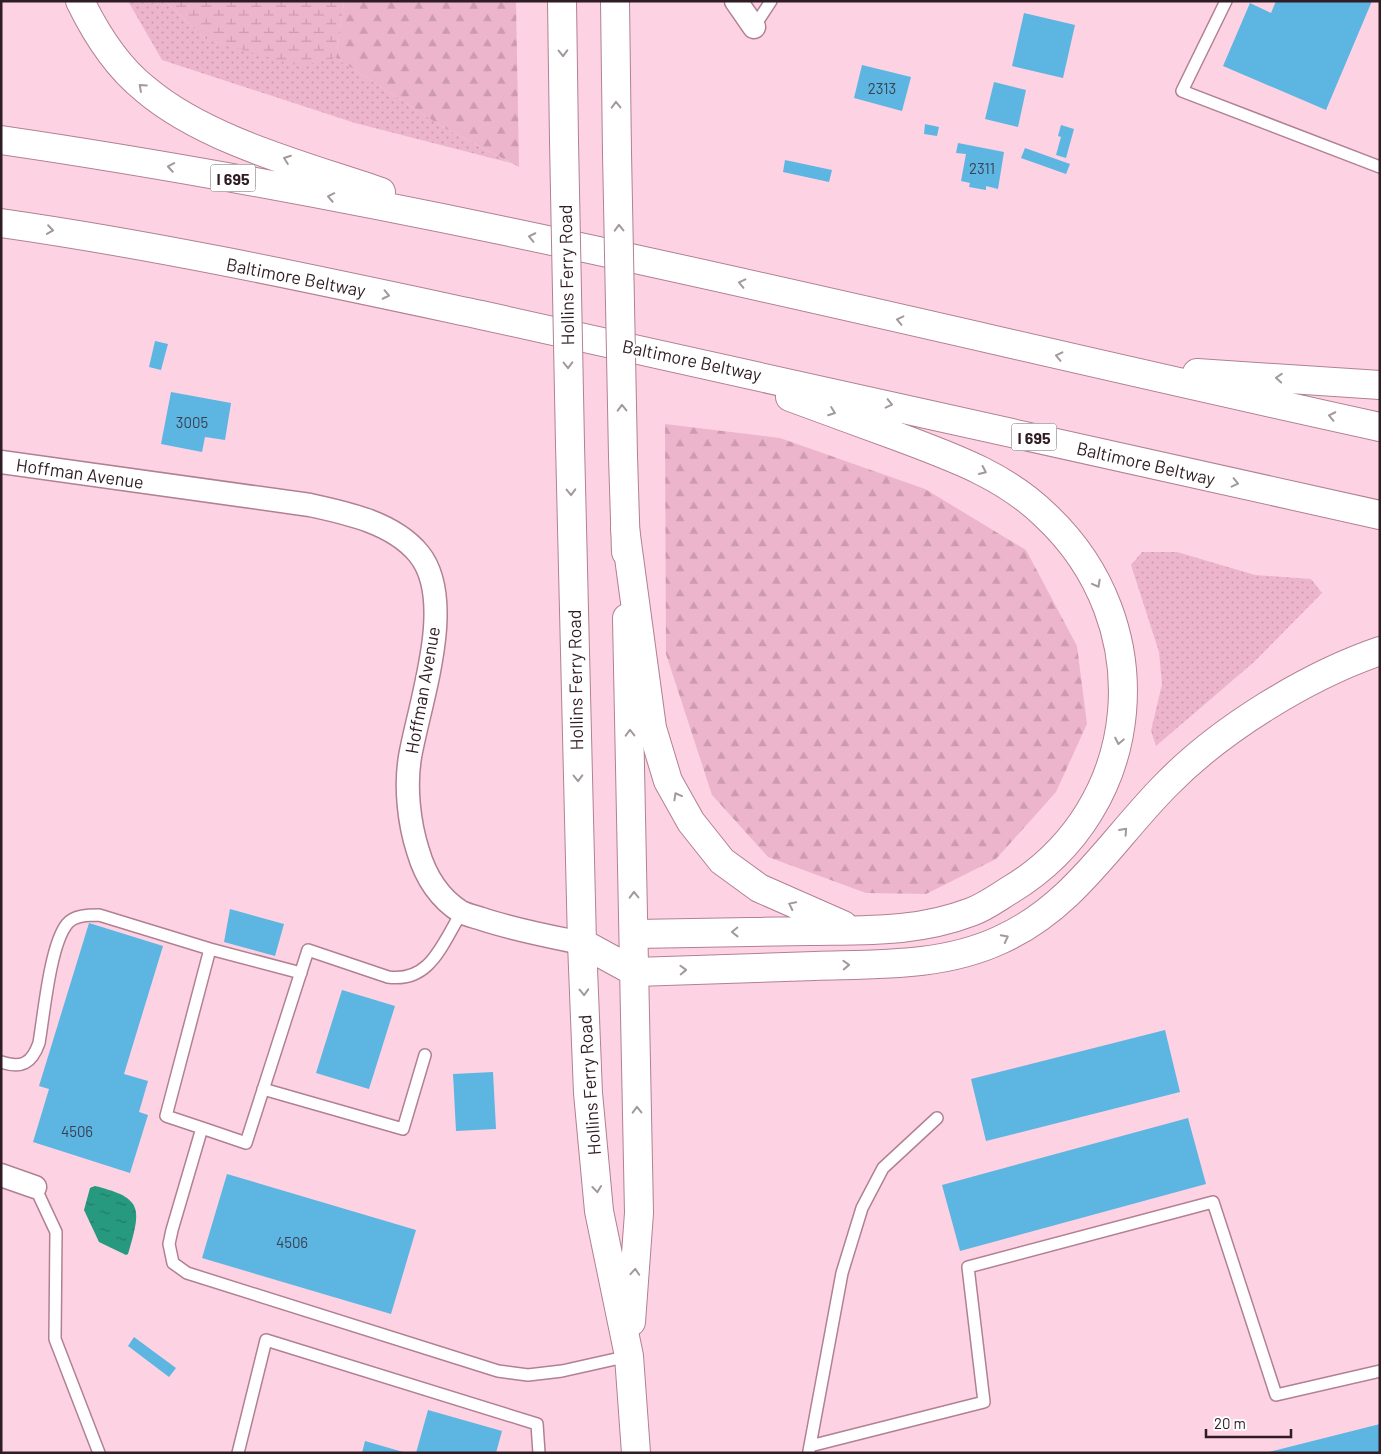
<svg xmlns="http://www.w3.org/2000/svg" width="1381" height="1454" font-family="Barlow,sans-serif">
  <defs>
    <pattern id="grass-dots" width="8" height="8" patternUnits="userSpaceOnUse" patternTransform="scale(1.25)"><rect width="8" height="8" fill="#edb5cb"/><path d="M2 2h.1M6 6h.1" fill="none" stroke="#cc9bae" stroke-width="1.8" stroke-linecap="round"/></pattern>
    <pattern id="forest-firs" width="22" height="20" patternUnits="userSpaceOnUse" patternTransform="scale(1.25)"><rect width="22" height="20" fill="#edb5cb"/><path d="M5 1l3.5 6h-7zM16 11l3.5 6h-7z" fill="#cc9bae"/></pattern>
    <pattern id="wetland-marsh" width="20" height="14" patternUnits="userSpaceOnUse" patternTransform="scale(1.25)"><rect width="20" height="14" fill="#edb5cb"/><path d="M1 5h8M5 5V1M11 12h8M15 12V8" fill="none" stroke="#cc9bae"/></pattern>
    <pattern id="water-ripples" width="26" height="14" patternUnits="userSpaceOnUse" patternTransform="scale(1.25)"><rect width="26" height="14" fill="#27997f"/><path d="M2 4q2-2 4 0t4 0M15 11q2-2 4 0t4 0" fill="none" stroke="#227c68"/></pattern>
  </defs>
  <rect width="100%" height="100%" fill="#fdd2e2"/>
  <path fill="url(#grass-dots)" d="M128 1H165L205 39 299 65 336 58 446 129 511 163 355 123 162 60Z
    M1142 552H1177L1255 575 1311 579 1322 593 1254 662 1156 746 1151 731 1162 684 1159 652 1131 565Z"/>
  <path fill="url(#forest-firs)" d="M344 1H516L519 167 446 129 336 58Z
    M665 424 780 438 925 489 1026 550 1077 646 1087 724 1056 792 996 859 926 894 866 893 768 857 712 795 666 654Z"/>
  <path fill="url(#wetland-marsh)" d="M165 1H344L336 58 299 66 205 39Z"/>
  <path fill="url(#water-ripples)" d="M95 1186C144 1198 141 1209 128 1254L126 1255 99 1242 84 1210 90 1188Z"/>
  <path fill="#5db5e2" d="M1276 1H1372L1326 110 1223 66 1250 3 1271 13Z
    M1024 13 1075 25 1063 78 1012 66Z
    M862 65 911 77 902 111 854 98Z
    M994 82 1026 90 1018 127 985 119Z
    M925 124 939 127 937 136 924 134Z
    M1061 125 1074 129 1066 158 1056 155 1061 137 1058 136Z
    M958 143 1004 152 998 189 986 186V190L969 187 970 183 961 181 966 154 956 153Z
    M1025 148 1070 164 1066 174 1021 158Z
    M785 160 832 170 829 182 783 172Z
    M155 341 168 344 161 370 149 367Z
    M171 392 231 403 225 440 205 437 202 452 161 444Z
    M230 909 284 924 275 956 224 942Z
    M89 923 163 946 124 1074 148 1081 139 1112 148 1115 130 1173 33 1142 49 1089 39 1086Z
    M342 990 395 1006 369 1089 316 1073Z
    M1165 1030 1180 1092 986 1141 971 1079Z
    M493 1072 496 1129 456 1131 453 1074Z
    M1188 1118 1206 1184 960 1251 942 1185Z
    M227 1174 416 1230 391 1314 202 1258Z
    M134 1337 176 1368 169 1377 128 1346Z
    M428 1410 502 1431 496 1453H416Z
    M1380 1424V1453H1269V1452Z
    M365 1441 403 1452V1453H362Z"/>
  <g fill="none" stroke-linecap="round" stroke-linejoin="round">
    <defs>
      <path id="lane" d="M1226 1 1182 91 1380 167
        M754 27 771 1
        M462 912C442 943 431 983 388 977L308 950 246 1143 202 1128 172 1230 169 1244 173 1263 187 1273 498 1371 528 1375 562 1371 629 1356
        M1 1062C22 1069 32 1063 39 1043 44 1014 50 945 67 924 74 915 89 915 99 915L210 949
        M263 1089 403 1129 425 1055
        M202 1128 166 1116 210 949 301 973
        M35 1187 56 1232 55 1339 99 1453
        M810 1446 984 1402 968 1267 1213 1202 1276 1395 1380 1371
        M809 1451 842 1273 862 1208 883 1168 937 1118
        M238 1453 266 1340 537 1424 539 1453"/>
      <path id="street" d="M736 1 754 27
        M1 462 310 505C347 513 394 523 419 554 457 601 419 704 410 757 405 787 409 823 418 851 425 875 439 898 461 912 467 915 476 917 482 919 515 930 548 936 582 943
        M1 1175 35 1187"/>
      <path id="secondary" d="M562 1 564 141
        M615 1 617 153
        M570 444 582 943 588 1093 599 1211 629 1356 636 1453
        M623 456 626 552
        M627 618 639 1213 631 1322
        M582 943 635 972"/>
      <path id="highway" d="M80 1C96 34 116 66 145 89 206 141 306 166 381 192
        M562 1V4
        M1 140C466 208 921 327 1380 427
        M1 223C162 246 322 281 481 315 781 379 1080 451 1380 515
        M1197 373 1380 385
        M625 528 652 728 668 781 691 822 722 861 759 888 843 925
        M635 934C692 933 749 932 807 931 864 930 916 933 971 912 985 907 997 898 1010 890 1146 808 1161 623 1045 515 1004 475 952 457 899 437 863 424 826 410 790 397
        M635 972C695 970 755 968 815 966 876 964 942 967 1000 940 1074 907 1112 839 1167 784 1221 729 1307 676 1380 651"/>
    </defs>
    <use href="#lane" stroke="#b18094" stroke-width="14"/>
    <use href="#street" stroke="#b18094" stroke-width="25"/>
    <use href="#secondary" stroke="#b18094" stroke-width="30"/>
    <use href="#highway" stroke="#b18094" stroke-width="30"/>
    <use href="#lane" stroke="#fff" stroke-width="11"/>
    <use href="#street" stroke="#fff" stroke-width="22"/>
    <use href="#secondary" stroke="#fff" stroke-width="28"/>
    <use href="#highway" stroke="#fff" stroke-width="28"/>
    <defs>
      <path id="secondary-bridge" d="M564 141 570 444
        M617 153 623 456"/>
    </defs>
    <use href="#secondary-bridge" stroke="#b18094" stroke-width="30" stroke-linecap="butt"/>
    <use href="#secondary-bridge" stroke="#fff" stroke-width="28"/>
  </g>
  <defs><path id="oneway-chevron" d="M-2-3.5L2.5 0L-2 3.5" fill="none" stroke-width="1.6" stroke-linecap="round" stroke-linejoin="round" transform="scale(1.25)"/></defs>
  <g stroke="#a1999c">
    <use href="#oneway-chevron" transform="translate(563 53) rotate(89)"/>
    <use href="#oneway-chevron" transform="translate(142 87) rotate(-138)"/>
    <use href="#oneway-chevron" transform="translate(616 105) rotate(-91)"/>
    <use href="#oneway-chevron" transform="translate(287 159) rotate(-160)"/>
    <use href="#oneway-chevron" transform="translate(171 167) rotate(-170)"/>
    <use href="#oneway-chevron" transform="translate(331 197) rotate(-169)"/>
    <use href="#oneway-chevron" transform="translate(619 228) rotate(-91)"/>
    <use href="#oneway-chevron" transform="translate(50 230) rotate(8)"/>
    <use href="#oneway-chevron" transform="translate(532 237) rotate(-168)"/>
    <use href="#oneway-chevron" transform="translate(742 283) rotate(-167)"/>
    <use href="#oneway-chevron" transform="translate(386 295) rotate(12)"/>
    <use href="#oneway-chevron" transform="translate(900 320) rotate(-167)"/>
    <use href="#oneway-chevron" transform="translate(1059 356) rotate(-167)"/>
    <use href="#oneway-chevron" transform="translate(568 365) rotate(89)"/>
    <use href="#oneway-chevron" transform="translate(1279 378) rotate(-176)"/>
    <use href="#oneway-chevron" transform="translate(889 404) rotate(13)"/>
    <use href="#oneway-chevron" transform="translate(622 408) rotate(-91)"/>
    <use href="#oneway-chevron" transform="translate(832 412) rotate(20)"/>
    <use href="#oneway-chevron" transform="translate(1332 416) rotate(-168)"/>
    <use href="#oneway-chevron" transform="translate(983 471) rotate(25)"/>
    <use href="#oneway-chevron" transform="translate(1235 483) rotate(13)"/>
    <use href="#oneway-chevron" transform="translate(571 492) rotate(89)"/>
    <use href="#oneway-chevron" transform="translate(1097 584) rotate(62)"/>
    <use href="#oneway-chevron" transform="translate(630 733) rotate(-91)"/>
    <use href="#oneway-chevron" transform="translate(1119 741) rotate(101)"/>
    <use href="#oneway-chevron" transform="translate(578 778) rotate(89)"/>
    <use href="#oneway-chevron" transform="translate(677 796) rotate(-119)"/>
    <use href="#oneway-chevron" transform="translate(1124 831) rotate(-48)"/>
    <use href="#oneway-chevron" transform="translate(634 895) rotate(-91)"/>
    <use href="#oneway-chevron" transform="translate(792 905) rotate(-154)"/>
    <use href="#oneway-chevron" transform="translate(735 932) rotate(179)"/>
    <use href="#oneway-chevron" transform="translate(1005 938) rotate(-27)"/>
    <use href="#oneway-chevron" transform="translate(846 965) rotate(-2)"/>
    <use href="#oneway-chevron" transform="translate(683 970) rotate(-2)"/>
    <use href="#oneway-chevron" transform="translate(584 992) rotate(88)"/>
    <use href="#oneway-chevron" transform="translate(637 1110) rotate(-91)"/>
    <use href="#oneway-chevron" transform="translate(597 1189) rotate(84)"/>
    <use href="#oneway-chevron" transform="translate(635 1272) rotate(-86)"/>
  </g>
  <g text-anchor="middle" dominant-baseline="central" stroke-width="4.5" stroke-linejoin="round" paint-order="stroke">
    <g font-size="15" fill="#3a4254">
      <text x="882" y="88">2313</text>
      <text x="982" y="168">2311</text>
      <text x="192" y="422">3005</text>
      <text x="77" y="1131">4506</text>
      <text x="292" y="1242">4506</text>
    </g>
    <g fill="#fff" stroke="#6d6066" stroke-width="1">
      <rect x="210.5" y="164.5" width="45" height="27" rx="4"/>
      <rect x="1011.5" y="423.5" width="45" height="27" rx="4"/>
    </g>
    <g font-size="16" font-weight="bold" fill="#2f1c24">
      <text x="233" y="178">I 695</text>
      <text x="1034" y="437">I 695</text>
    </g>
    <g font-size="18" fill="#2f1c24" stroke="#fff">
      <text transform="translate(566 275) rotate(-91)">Hollins Ferry Road</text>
      <text transform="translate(296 277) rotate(11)">Baltimore Beltway</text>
      <text transform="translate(692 360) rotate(12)">Baltimore Beltway</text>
      <text transform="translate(1146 463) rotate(13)">Baltimore Beltway</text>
      <text transform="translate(80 473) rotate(8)">Hoffman Avenue</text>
      <text transform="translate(575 680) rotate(-91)">Hollins Ferry Road</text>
      <text transform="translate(422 690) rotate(-80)">Hoffman Avenue</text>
      <text transform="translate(589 1085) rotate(-94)">Hollins Ferry Road</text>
    </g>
  </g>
  <rect width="1381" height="1454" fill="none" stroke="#2f1c24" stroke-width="5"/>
  <path d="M1206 1429v8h85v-8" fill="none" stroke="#2f1c24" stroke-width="2.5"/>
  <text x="1214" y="1429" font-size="15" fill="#2f1c24" stroke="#ffffff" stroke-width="4" paint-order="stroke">20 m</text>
</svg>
